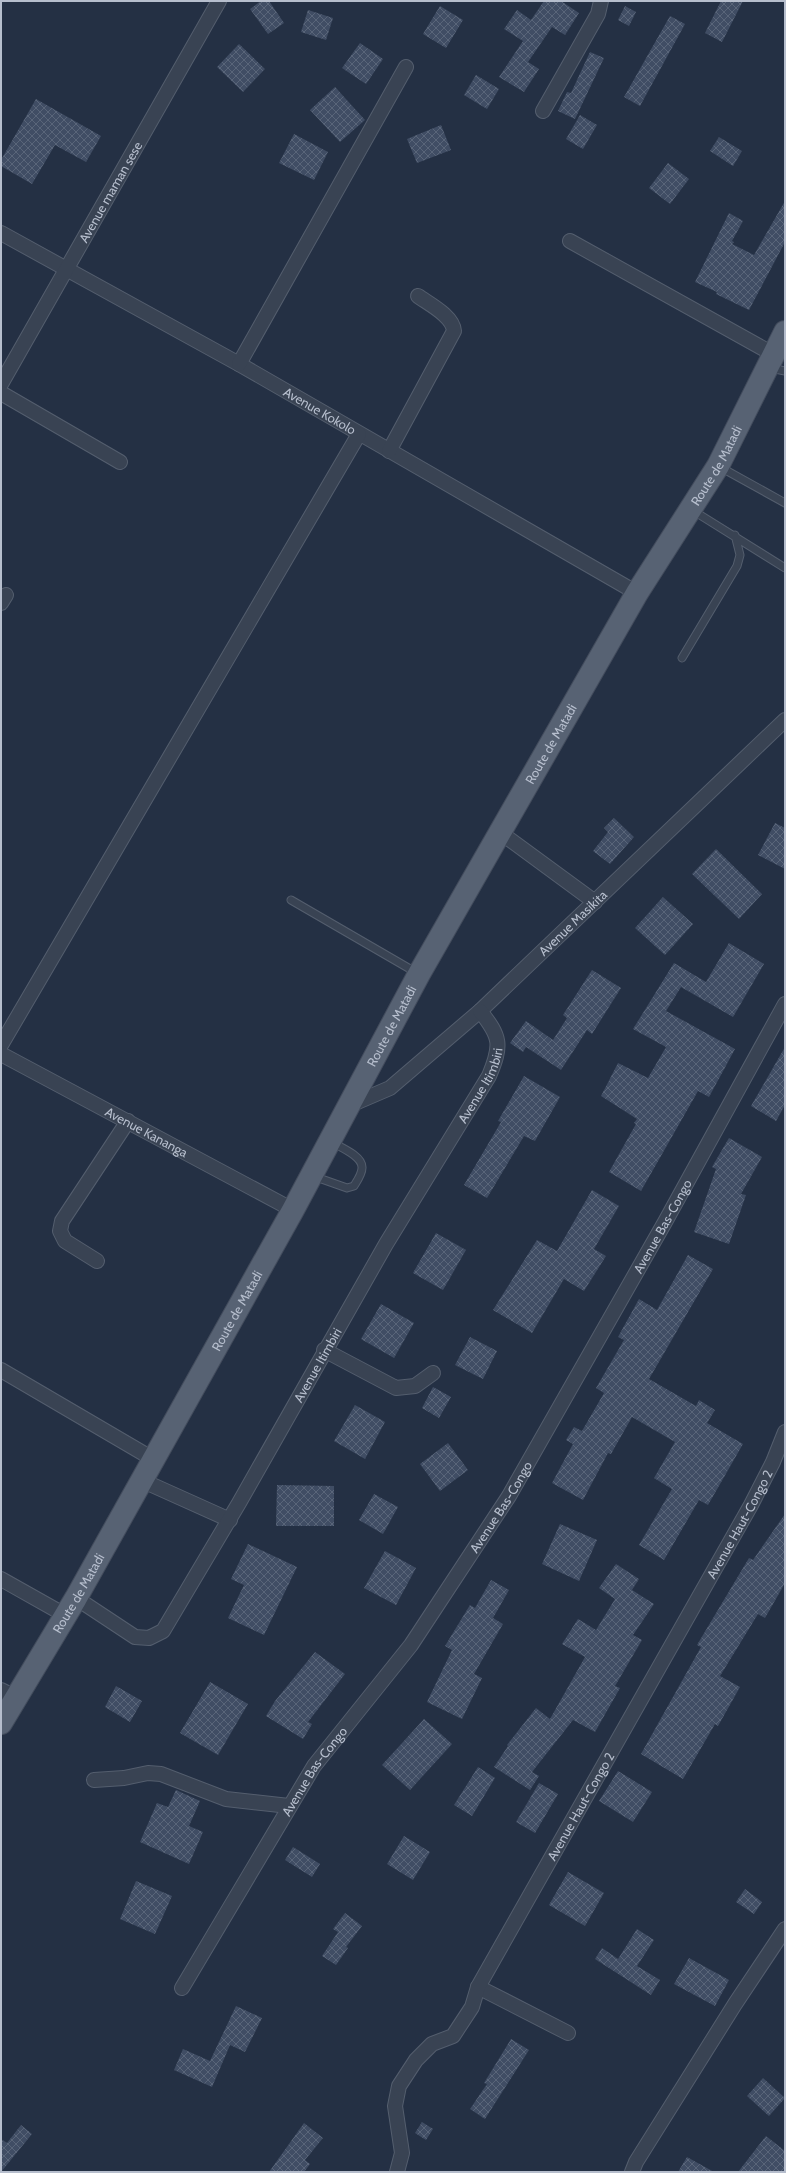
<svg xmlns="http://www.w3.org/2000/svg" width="786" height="2173" font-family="Cabin,sans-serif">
  <defs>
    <pattern id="building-cross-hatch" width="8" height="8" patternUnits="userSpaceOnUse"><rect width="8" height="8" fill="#404d64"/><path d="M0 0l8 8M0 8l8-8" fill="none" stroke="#596579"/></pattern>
  </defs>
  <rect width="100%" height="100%" fill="#243044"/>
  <path fill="url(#building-cross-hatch)" d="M261 1H269L284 23 268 34 250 9Z
    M544 1H561L579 13 565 35 552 27 528 62 539 69 524 92 499 77 523 41 504 29 517 10 531 20Z
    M721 1H743L722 42 705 33Z
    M440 6 463 20 446 48 423 34Z
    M625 6 636 12 629 26 618 20Z
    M308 10 333 18 326 40 301 32Z
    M670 16 685 24 640 106 624 97Z
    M360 43 383 59 366 84 342 68Z
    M239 44 265 69 243 92 217 67Z
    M590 52 604 58 575 119 558 111 567 92 571 93Z
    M476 75 499 89 487 109 464 95Z
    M335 87 365 120 340 142 310 110Z
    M36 99 101 136 86 162 55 145 32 184 1 166V160Z
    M580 115 597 125 583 149 566 139Z
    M441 125 451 150 417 163 407 139Z
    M294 134 328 152 314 180 279 163Z
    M719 137 742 151 733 166 710 151Z
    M668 163 689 179 670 204 649 188Z
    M785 201V242L749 310 716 294 717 292 695 282 729 213 743 221 732 241 734 242 732 244 754 255Z
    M614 818 634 837 610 864 593 851 608 832 604 828Z
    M775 823 785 828V869L758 855Z
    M716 849 762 894 739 919 692 874Z
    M663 897 693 924 665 955 635 928Z
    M729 943 764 964 733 1017 681 987 666 1011 735 1049 709 1097 698 1091 641 1191 609 1172 636 1124 634 1123 637 1119 601 1096 618 1063 648 1078 666 1047 633 1029 674 963 706 982Z
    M592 970 621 988 592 1034 587 1030 561 1070 526 1047 523 1052 510 1043 526 1021 553 1040 567 1018 563 1015Z
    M785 1047V1105L776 1121 751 1106Z
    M524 1076 560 1097 535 1141 524 1136 487 1198 464 1185 501 1122 498 1121Z
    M729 1138 762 1157 741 1194 746 1195 729 1244 694 1232 716 1169 712 1167Z
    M592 1190 619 1206 594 1249 606 1256 584 1291 564 1279 532 1333 493 1310 537 1240 557 1251Z
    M436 1233 466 1250 443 1290 413 1273Z
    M688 1255 713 1269 649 1379 696 1406 699 1400 715 1410 707 1423 743 1444 708 1505 699 1500 664 1560 639 1545 672 1489 654 1478 675 1442 632 1417 611 1454 608 1453 583 1500 552 1483 573 1444 566 1440 574 1427 582 1431 604 1393 596 1388 624 1340 618 1337 639 1299 657 1310Z
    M381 1304 414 1323 394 1358 361 1339Z
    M470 1337 497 1351 483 1379 455 1365Z
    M433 1387 451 1397 439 1418 422 1408Z
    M355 1405 385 1422 365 1459 334 1441Z
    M448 1443 468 1470 440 1491 420 1464Z
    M277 1485 334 1486V1526H276Z
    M374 1494 398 1507 383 1534 359 1520Z
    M785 1514V1583L765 1618 758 1614 720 1676 740 1687 718 1726 715 1724 683 1779 641 1754 701 1647 697 1645 749 1558 753 1560Z
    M560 1524 597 1540 579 1581 542 1564Z
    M248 1544 297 1567 264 1635 228 1618 244 1585 231 1579Z
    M385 1551 416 1568 396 1605 364 1588Z
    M616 1564 639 1579 632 1590 654 1604 633 1635 642 1640 615 1686 620 1688 595 1732 573 1720 532 1772 539 1776 530 1790 494 1767 508 1746 507 1745 536 1708 550 1719 585 1657 562 1644 578 1619 596 1630 615 1599 599 1588Z
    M491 1580 509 1590 493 1618 503 1624 474 1674 482 1678 462 1719 427 1702 452 1650 445 1646 470 1605 475 1608Z
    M315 1652 345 1674 308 1722 312 1724 303 1739 266 1716 275 1701Z
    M210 1682 248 1704 218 1755 180 1733Z
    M116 1686 142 1701 130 1722 105 1707Z
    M424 1719 452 1744 410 1790 382 1765Z
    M478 1767 495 1778 472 1816 454 1805Z
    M618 1771 652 1792 633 1822 599 1801Z
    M539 1783 558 1794 535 1833 516 1822Z
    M176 1790 200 1801 189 1826 203 1832 189 1864 140 1842 157 1803 168 1807Z
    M404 1836 430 1852 413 1880 387 1864Z
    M293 1847 320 1864 312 1877 285 1860Z
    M568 1872 604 1893 585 1926 549 1905Z
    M136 1881 172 1896 155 1934 120 1919Z
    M745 1889 762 1902 754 1914 736 1902Z
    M345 1913 362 1926 346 1947 348 1948 336 1965 322 1956 338 1932 333 1929Z
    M637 1929 654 1940 637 1966 660 1980 651 1995 595 1959 602 1948 618 1959Z
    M689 1958 729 1980 715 2006 674 1984Z
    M236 2006 262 2018 245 2052 230 2045 212 2087 174 2070 183 2049 210 2061Z
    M511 2039 529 2050 485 2119 470 2109 487 2084 484 2083Z
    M763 2078 785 2098 769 2116 747 2096Z
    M422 2122 433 2129 426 2140 415 2133Z
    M304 2123 323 2138 305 2160 310 2164 304 2172H269Z
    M21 2125 32 2134 1 2172V2139L7 2143Z
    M766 2136 785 2151V2172H738Z
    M687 2157 714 2172H678Z"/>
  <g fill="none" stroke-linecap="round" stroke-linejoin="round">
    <defs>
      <path id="service" d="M770 368 785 371
        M720 467 785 503
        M692 510 785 568
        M682 658 737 566 740 555 735 535
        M291 900 417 973
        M313 1176 347 1188 354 1186C357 1181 362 1174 362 1168 363 1156 340 1147 331 1142"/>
      <g id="minor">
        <path d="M543 111 598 14 601 1"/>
        <path id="s1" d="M1 233 239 364 637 593"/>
        <path d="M570 241 773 354"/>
        <path d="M239 364 406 67"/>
        <path id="s2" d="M1 384 219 1"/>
        <path d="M1 393 120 462"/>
        <path d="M389 451 454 331C453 316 429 304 418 296"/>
        <path d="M1 603 6 595"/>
        <path d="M501 833 595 902"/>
        <path d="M1 1045 359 434"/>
        <path id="s3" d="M1 1054 293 1210"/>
        <path id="s4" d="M348 1106 390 1088 480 1011 785 720"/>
        <path d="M97 1261 65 1241 60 1231 62 1221 128 1121"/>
        <path d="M324 1350 396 1388 415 1386 433 1373"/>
        <path d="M1 1370 153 1459"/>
        <path d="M141 1480 230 1520"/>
        <path d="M1 1579 65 1615"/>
        <path id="s5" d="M76 1598 135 1637 149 1638 163 1631 239 1503 386 1244 489 1076C502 1045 501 1037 480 1011"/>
        <path d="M1 1690 15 1697"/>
        <path d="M94 1780 124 1778 148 1773 161 1774 226 1799 289 1806"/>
        <path d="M478 1987 568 2033"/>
        <path id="s6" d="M182 1988 314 1766 411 1645 509 1496 665 1222 785 1004"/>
        <path id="s7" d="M397 2172 402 2153 395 2106 399 2086 416 2060 432 2044 453 2036 472 2007 478 1987 751 1505 773 1462 785 1432"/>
        <path d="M632 2172 636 2162 735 2004 785 1929"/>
      </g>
      <g id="primary">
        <path id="s8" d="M1 1723 76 1598 293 1210 419 974 637 593 718 466 785 332"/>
      </g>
    </defs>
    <use href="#service" stroke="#545e6e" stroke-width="9"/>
    <use href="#minor" stroke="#545e6e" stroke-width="16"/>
    <use href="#primary" stroke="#434c5d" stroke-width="24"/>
    <use href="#service" stroke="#394353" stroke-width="7"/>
    <use href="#minor" stroke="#394353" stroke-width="14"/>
    <use href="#primary" stroke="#576273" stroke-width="22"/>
  </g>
  <g text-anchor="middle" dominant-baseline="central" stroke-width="4" stroke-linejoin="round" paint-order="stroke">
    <g font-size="13" fill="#b6becd" stroke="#1d2839">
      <text stroke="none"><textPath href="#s2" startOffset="221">Avenue maman sese</textPath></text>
      <text stroke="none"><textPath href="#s1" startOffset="365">Avenue Kokolo</textPath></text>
      <text stroke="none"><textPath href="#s8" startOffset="1447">Route de Matadi</textPath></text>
      <text stroke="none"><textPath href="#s8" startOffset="1123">Route de Matadi</textPath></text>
      <text stroke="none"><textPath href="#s4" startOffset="292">Avenue Masikita</textPath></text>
      <text stroke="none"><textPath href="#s8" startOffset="799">Route de Matadi</textPath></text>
      <text stroke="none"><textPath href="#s5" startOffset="732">Avenue Itimbiri</textPath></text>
      <text stroke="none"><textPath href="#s3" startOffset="165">Avenue Kananga</textPath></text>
      <text stroke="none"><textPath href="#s6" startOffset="902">Avenue Bas-Congo</textPath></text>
      <text stroke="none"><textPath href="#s8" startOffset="475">Route de Matadi</textPath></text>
      <text stroke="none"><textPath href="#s5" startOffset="408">Avenue Itimbiri</textPath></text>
      <text stroke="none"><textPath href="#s6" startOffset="578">Avenue Bas-Congo</textPath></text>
      <text stroke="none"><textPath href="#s7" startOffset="751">Avenue Haut-Congo 2</textPath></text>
      <text stroke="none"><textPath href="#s8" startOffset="151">Route de Matadi</textPath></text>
      <text stroke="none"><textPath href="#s6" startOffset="254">Avenue Bas-Congo</textPath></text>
      <text stroke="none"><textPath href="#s7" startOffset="427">Avenue Haut-Congo 2</textPath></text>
    </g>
  </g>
  <rect width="786" height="2173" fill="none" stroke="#b6becd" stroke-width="4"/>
</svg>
